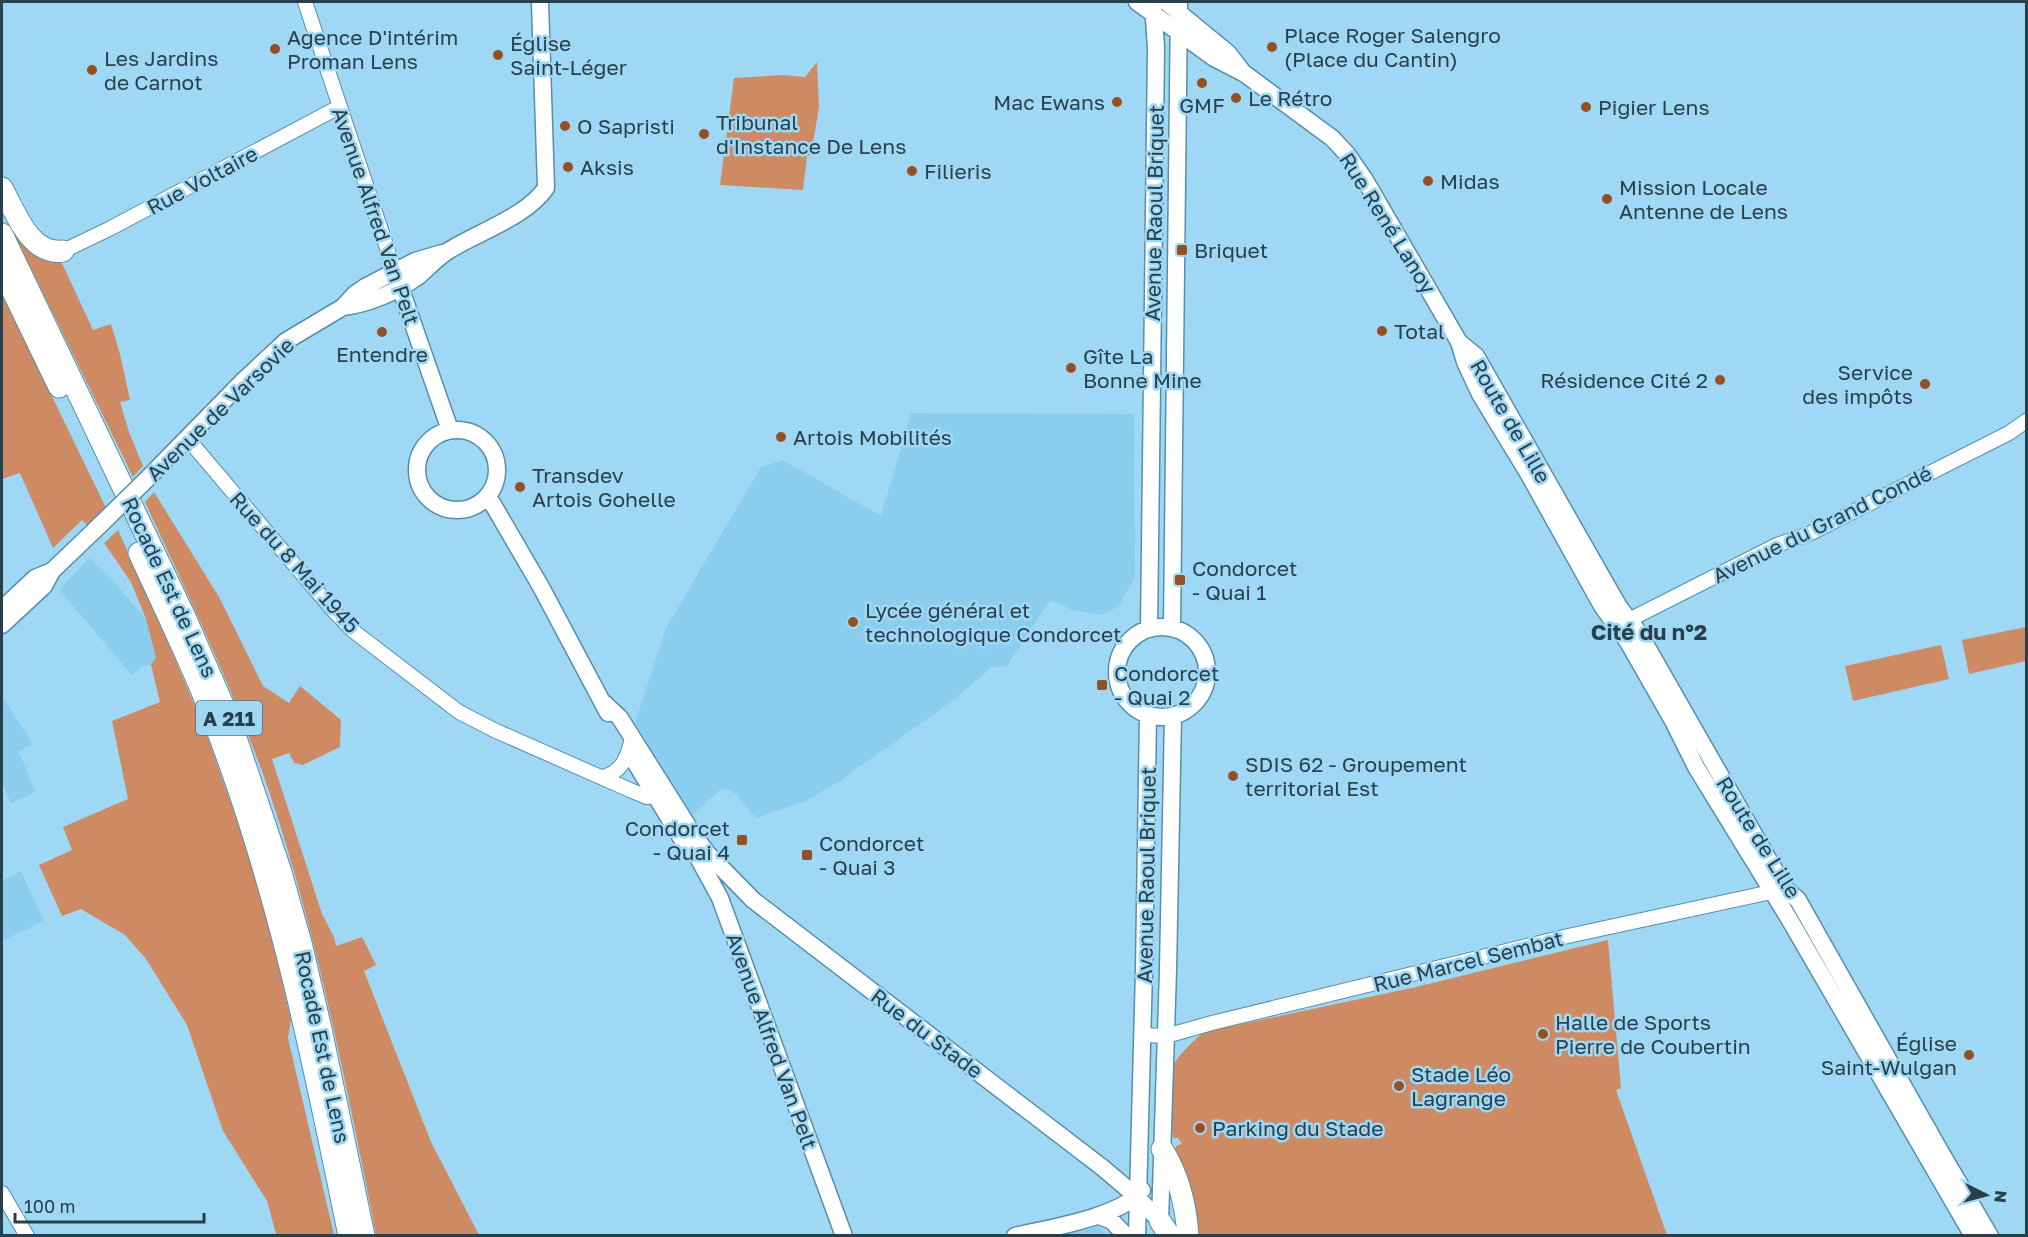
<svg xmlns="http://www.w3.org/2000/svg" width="2028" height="1237" font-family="'Golos Text',sans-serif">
  <rect width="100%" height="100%" fill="#9fd8f5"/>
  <path fill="#8bcdee" d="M911 413 1134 414 1135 577 1119 606 1101 615 1073 610 1050 600 1007 666 991 668 951 702 841 780 806 801 756 818 732 790 721 789 692 815 635 723 666 628 761 467 783 460 881 516Z
    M89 558 109 576 146 619 156 658 151 665H145L132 675 60 591 65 583Z
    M2 696 33 744 19 751 35 792 11 803 2 783Z
    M21 871 44 921 2 941V881Z
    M1099 1227 1106 1235H1058Z"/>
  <path fill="#ce8b63" d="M817 62 819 107 811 155 807 156 803 190 720 185 734 78 782 75 805 77Z
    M2 209 60 259 93 330 111 324 120 354 130 400 120 402 129 432 143 466 133 477Z
    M2 293 106 508 88 526 82 520 53 548 20 473 2 479Z
    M154 492 219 597 263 686 289 703 300 686 341 720 340 747 303 765 294 763 289 753 272 759 322 914 334 937 336 946 362 937 376 965 364 971 431 1142 479 1235H376C349 1098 322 959 280 825 245 713 194 608 145 502Z
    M118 530 153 607 205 730 244 840 266 912 291 1020 288 1038 334 1235H273L276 1234 267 1201 223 1131 187 1025 146 959 125 935 81 909 62 916 39 865 72 850 63 827 128 799 112 721 160 702 151 665 156 658 146 619 131 582 104 543Z
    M2026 627V661L1969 674 1962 640Z
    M1941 645 1949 679 1853 701 1845 666Z
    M1608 940 1621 1088 1616 1090 1667 1235H1196L1175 1150 1176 1146 1182 1144 1178 1138H1173C1171 1121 1169 1083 1173 1067 1176 1057 1195 1039 1204 1032L1416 987Z"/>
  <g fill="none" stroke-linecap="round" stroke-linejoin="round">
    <defs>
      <path id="tertiary" d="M305 2 395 272
        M63 251 109 229 339 107
        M187 438 332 609 352 630 459 712 494 730 630 790 647 797 656 796
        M1621 624 1777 545 1811 533 2009 433 2026 421
        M602 777C622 773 628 756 632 738
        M1142 1035 1166 1036 1212 1023 1568 936 1780 890
        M2 1193 27 1236"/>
      <path id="secondary" d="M1137 2 1214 58 1245 74 1332 138 1347 154 1365 180 1459 342 1465 362 1480 394 1528 473 1602 606 1628 642 1673 721 1696 767 1788 917 1973 1236
        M1166 2 1228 53 1242 71
        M397 278 450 430
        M343 307C370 304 398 291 420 275 429 267 438 257 448 251 478 232 526 217 546 188L540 2
        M1459 342 1476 356 1619 607 1639 633 1771 864 1786 889 1798 900 1940 1151 1990 1236
        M417 470a40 40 0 1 1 80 0a40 40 0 1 1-80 0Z
        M145 481 243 381 286 341 343 307 355 294 365 287 415 261 442 253
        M488 496 541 587 608 713
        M2 609 35 578 52 571
        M2 625 44 586 52 571 100 525
        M1117 672a45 45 0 1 1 90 0a45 45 0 1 1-90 0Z
        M1172 628 1179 2
        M1149 629 1156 47 1153 6
        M604 703 620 718 693 834 708 854 753 900 1103 1168 1137 1197 1160 1221
        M635 762 685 844 693 850
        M690 843 720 898 844 1236
        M1099 1216 1112 1221 1126 1236
        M1160 1221 1168 970 1173 716
        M1015 1236C1049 1228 1121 1217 1142 1190
        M1137 1236 1144 970 1148 715"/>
      <path id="motorway" d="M2 188C15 211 30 256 63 251
        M2 234 185 617 231 723 281 872 301 943 321 1029 364 1236
        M2 269 59 387
        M139 553C165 610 194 668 216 727 279 891 314 1064 349 1236
        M1162 1149C1178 1174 1186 1206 1188 1236
        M1160 1221 1170 1236"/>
    </defs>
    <use href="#tertiary" stroke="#578eaa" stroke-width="16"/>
    <use href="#secondary" stroke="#578eaa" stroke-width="19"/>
    <use href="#motorway" stroke="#578eaa" stroke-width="23"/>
    <use href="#tertiary" stroke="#fff" stroke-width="14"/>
    <use href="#secondary" stroke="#fff" stroke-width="16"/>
    <use href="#motorway" stroke="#fff" stroke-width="21"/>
    <defs>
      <path id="secondary-bridge" d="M100 525 145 481"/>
    </defs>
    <use href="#secondary-bridge" stroke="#578eaa" stroke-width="19" stroke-linecap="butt"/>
    <use href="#secondary-bridge" stroke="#fff" stroke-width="16"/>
  </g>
  <g fill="#945023" stroke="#9fd8f5" stroke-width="2">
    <circle cx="1272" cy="47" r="6"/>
    <circle cx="275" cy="49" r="6"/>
    <circle cx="498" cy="55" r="6"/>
    <circle cx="92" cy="70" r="6"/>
    <circle cx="1202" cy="83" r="6"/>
    <circle cx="1236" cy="98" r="6"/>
    <circle cx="1117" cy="102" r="6"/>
    <circle cx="1586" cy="107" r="6"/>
    <circle cx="565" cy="126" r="6"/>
    <circle cx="704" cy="134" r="6"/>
    <circle cx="568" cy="167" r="6"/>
    <circle cx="912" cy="171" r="6"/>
    <circle cx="1428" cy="181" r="6"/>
    <circle cx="1607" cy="199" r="6"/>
    <rect x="1176" y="244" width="12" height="12" rx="3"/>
    <circle cx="1382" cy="331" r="6"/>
    <circle cx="382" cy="332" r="6"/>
    <circle cx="1071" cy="368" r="6"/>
    <circle cx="1720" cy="380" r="6"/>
    <circle cx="1925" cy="384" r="6"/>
    <circle cx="781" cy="437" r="6"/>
    <circle cx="520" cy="487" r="6"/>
    <rect x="1174" y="574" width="12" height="12" rx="3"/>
    <circle cx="853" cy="622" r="6"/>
    <rect x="1096" y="679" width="12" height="12" rx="3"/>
    <circle cx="1233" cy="776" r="6"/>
    <rect x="736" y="834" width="12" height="12" rx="3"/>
    <rect x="801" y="849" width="12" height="12" rx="3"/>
    <circle cx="1543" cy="1034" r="6"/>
    <circle cx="1969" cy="1055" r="6"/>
    <circle cx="1399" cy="1086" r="6"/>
    <circle cx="1200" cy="1128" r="6"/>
  </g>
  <g text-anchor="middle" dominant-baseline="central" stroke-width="5" stroke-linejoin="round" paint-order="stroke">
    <rect fill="#9fd8f5" stroke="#4c6e7f" stroke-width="1.5" x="196" y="701" width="66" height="34" rx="4.5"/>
    <g font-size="20" font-weight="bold" fill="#28404c">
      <text x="229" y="718">A 211</text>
    </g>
    <g font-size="21" fill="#28404c" stroke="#9fd8f5" text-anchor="start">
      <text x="1284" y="35">Place Roger Salengro<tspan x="1284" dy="24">(Place du Cantin)</tspan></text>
      <text x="287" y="37">Agence D'intérim<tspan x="287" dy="24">Proman Lens</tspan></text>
      <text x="510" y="43">Église<tspan x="510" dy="24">Saint-Léger</tspan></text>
      <text x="104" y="58">Les Jardins<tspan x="104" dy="24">de Carnot</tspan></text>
      <text x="1248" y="98">Le Rétro</text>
      <text x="1105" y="102" text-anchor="end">Mac Ewans</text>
      <text x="1202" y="105" text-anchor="middle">GMF</text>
      <text x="1598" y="107">Pigier Lens</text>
      <text x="716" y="122">Tribunal<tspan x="716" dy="24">d'Instance De Lens</tspan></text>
      <text x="577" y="126">O Sapristi</text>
      <text x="580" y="167">Aksis</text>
      <text x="924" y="171">Filieris</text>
      <text x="1440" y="181">Midas</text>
      <text x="1619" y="187">Mission Locale<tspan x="1619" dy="24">Antenne de Lens</tspan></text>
      <text x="1194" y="250">Briquet</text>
      <text x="1394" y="331">Total</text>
      <text x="382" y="354" text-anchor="middle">Entendre</text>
      <text x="1083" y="356">Gîte La<tspan x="1083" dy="24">Bonne Mine</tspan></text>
      <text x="1913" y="372" text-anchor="end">Service<tspan x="1913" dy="24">des impôts</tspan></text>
      <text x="1708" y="380" text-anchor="end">Résidence Cité 2</text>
      <text x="793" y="437">Artois Mobilités</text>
      <text x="532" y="475">Transdev<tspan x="532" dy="24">Artois Gohelle</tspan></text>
      <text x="1192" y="568">Condorcet<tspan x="1192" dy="24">- Quai 1</tspan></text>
      <text x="865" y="610">Lycée général et<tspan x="865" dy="24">technologique Condorcet</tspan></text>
      <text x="1114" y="673">Condorcet<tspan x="1114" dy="24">- Quai 2</tspan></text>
      <text x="1245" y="764">SDIS 62 - Groupement<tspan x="1245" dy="24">territorial Est</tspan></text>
      <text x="730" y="828" text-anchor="end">Condorcet<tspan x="730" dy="24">- Quai 4</tspan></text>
      <text x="819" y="843">Condorcet<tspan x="819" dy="24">- Quai 3</tspan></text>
      <text x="1555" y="1022">Halle de Sports<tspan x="1555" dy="24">Pierre de Coubertin</tspan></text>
      <text x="1957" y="1043" text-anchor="end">Église<tspan x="1957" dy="24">Saint-Wulgan</tspan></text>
      <text x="1411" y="1074">Stade Léo<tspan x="1411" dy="24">Lagrange</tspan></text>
      <text x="1212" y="1128">Parking du Stade</text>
    </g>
    <g font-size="21" fill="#28404c" stroke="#9fd8f5">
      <text transform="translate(202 180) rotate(-28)">Rue Voltaire</text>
      <text transform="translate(1154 213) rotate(-89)">Avenue Raoul Briquet</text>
      <text transform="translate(376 216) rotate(71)">Avenue Alfred Van Pelt</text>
      <text transform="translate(1388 223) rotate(58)">Rue René Lanoy</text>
      <text transform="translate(220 409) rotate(-44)">Avenue de Varsovie</text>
      <text transform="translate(1511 421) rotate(60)">Route de Lille</text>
      <text transform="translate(1822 524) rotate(-26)">Avenue du Grand Condé</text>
      <text transform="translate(295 562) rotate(48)">Rue du 8 Mai 1945</text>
      <text transform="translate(170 587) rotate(65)">Rocade Est de Lens</text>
      <text transform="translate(1759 837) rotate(58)">Route de Lille</text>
      <text transform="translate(1146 875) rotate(-89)">Avenue Raoul Briquet</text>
      <text transform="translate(1468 961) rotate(-14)">Rue Marcel Sembat</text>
      <text transform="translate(927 1033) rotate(37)">Rue du Stade</text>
      <text transform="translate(772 1041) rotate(70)">Avenue Alfred Van Pelt</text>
      <text transform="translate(323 1047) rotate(78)">Rocade Est de Lens</text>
    </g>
    <g font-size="22" font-weight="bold" fill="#28404c" stroke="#9fd8f5">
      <text x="1649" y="631">Cité du n°2</text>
    </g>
  </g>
  <rect width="2028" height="1237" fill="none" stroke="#28404c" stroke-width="6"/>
  <g transform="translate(1986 1195) rotate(96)" stroke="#9fd8f5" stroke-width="4.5" paint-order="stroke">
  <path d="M0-4.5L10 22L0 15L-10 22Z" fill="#28404c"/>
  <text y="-9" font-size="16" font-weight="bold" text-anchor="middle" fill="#28404c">N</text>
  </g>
  <path d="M15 1213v9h189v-9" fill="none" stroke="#28404c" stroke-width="3"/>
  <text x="24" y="1213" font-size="18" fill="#28404c" stroke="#9fd8f5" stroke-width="4.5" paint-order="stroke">100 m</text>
</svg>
